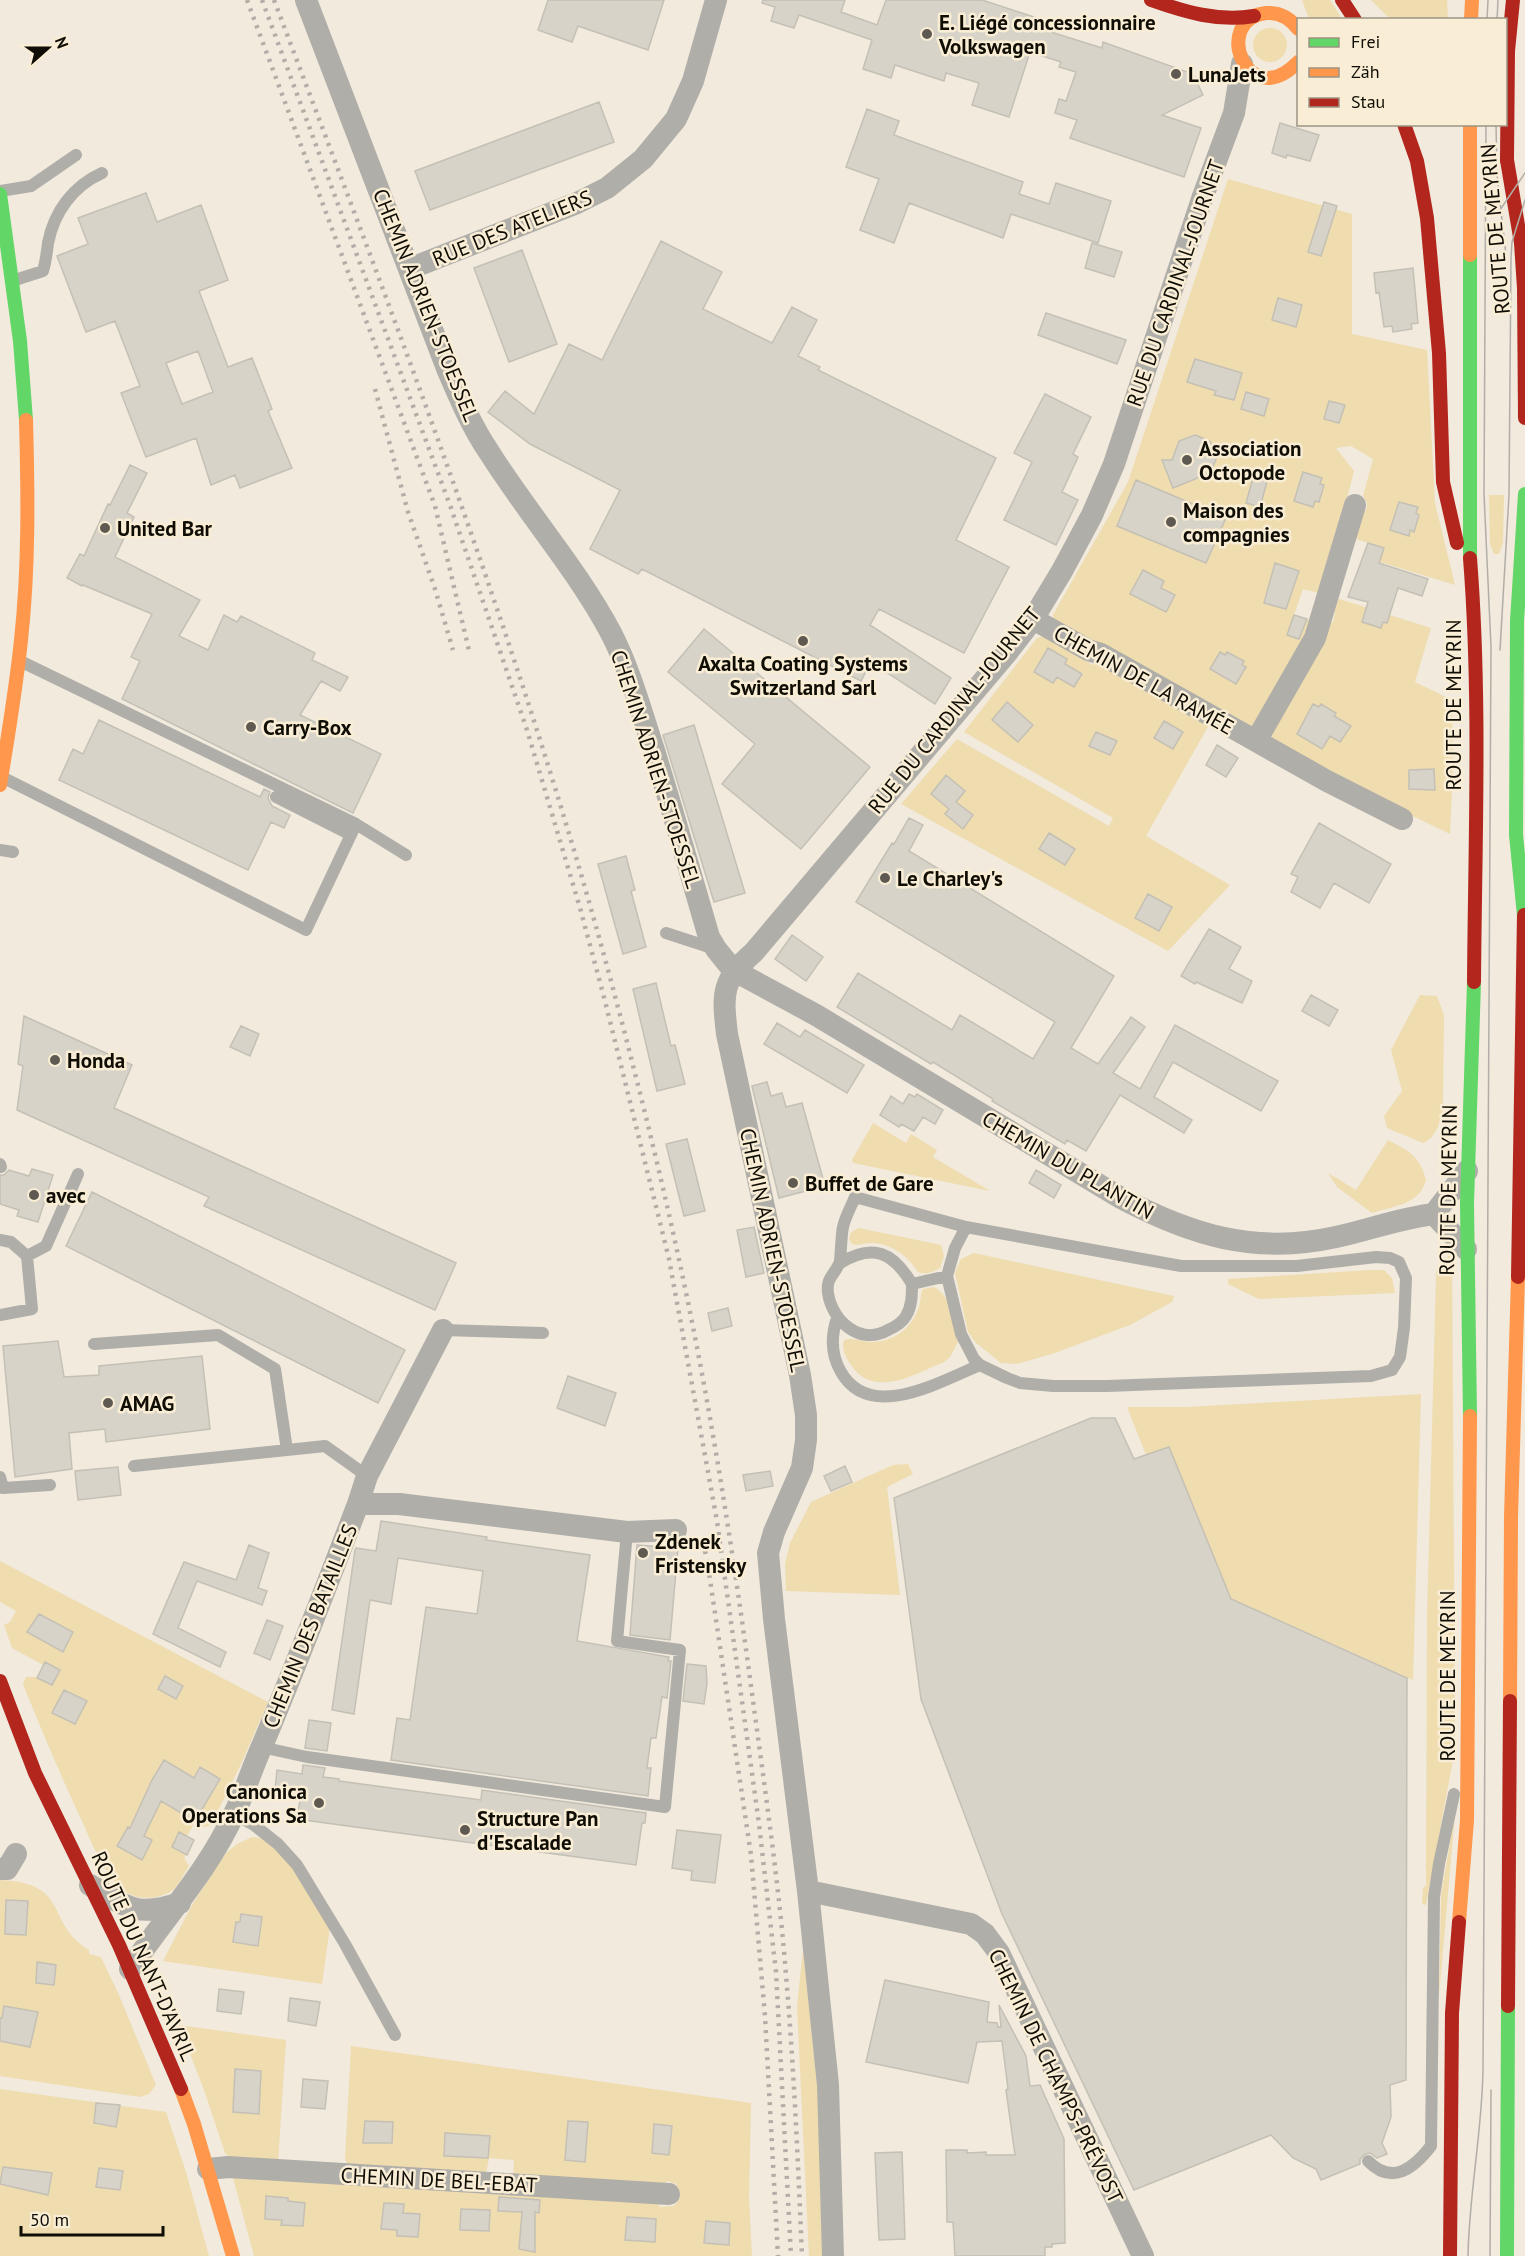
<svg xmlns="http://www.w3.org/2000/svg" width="1525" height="2256" font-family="'PT Sans',sans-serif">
  <rect width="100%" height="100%" fill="#f1eadd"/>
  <path fill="#efdcaf" d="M1302 0H1330L1342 19H1309Z
    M1371 0H1447L1448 19H1390Z
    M1253 45a17 17 0 1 1 34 0a17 17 0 1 1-34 0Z
    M1228 179 1352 214V334L1427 350 1435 503 1455 585 1364 557 1368 543 1356 539 1358 520 1367 508V502L1363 496 1373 459 1351 446 1336 448 1354 471 1323 594 1303 589 1294 615 1313 622 1257 727 1248 730 1054 621 1053 615 1128 482Z
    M1489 495H1504L1503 543 1499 554H1494L1490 544Z
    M1333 597 1431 628 1415 682 1452 700 1453 768 1450 834 1332 777 1269 743 1268 733 1327 623 1333 622 1335 613 1331 609Z
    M1044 636 1093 665 1097 661 1209 725 1146 836 1230 885 1168 951 901 804 957 739 1109 826 1113 818 964 732 1037 638Z
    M1420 995 1437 996 1444 1015 1443 1108C1441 1121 1436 1138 1423 1143L1387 1128 1384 1116 1402 1091 1391 1050Z
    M873 1123 906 1143 911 1134 937 1150 933 1157 990 1191 853 1163 852 1160Z
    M1388 1140C1409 1151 1420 1156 1426 1180 1420 1205 1393 1206 1372 1213L1337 1187 1328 1173 1356 1190Z
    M859 1228 941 1245 944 1256 940 1268C933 1272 926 1275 918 1272 908 1256 891 1243 871 1243 864 1243 859 1246 852 1244L849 1239 851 1232Z
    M1452 1252 1455 1749 1426 1905 1422 1904 1423 1888 1426 1886 1427 1616 1436 1277V1271Z
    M974 1253 1174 1296 1172 1302 1130 1325 1055 1353 1017 1364 1001 1363 975 1342 968 1332 955 1273 961 1259Z
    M1370 1270H1384L1392 1278 1395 1293 1259 1299 1228 1284V1279Z
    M934 1287C953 1297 953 1323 958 1342L950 1357 944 1362C917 1373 874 1400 851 1365 846 1357 841 1350 844 1340 854 1337 862 1342 872 1342 894 1342 912 1328 919 1307 921 1301 920 1295 923 1289Z
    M1421 1394 1413 1680 1231 1599 1169 1447 1146 1455 1127 1407H1188Z
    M908 1464 913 1474 887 1487 900 1595 786 1591 785 1564 790 1543 811 1502 893 1465Z
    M0 1561 268 1702 241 1764 211 1825 205 1827 195 1822 187 1836 194 1840 184 1858 189 1866C184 1873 180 1883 174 1889 163 1899 138 1901 126 1892 104 1876 92 1843 81 1819 60 1774 41 1729 23 1684L26 1677H38L43 1665 12 1648 4 1625 10 1622 16 1611 0 1602Z
    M1455 1814 1439 1996 1441 1895Z
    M252 1837 272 1840 332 1912 322 1984 163 1961 192 1905 226 1853 237 1844Z
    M0 1880C72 1883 44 1923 89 1950V1954L101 1957 119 1995 156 2085 149 2094 140 2097 0 2076Z
    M803 1949 821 2121 826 2256H809L797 2007Z
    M179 2025 286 2040 278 2163 234 2161 225 2153 204 2090Z
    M351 2046 751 2103 749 2198 752 2256H254L233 2178 655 2199 660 2207 674 2206C682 2198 681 2194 676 2184L668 2181 659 2186 513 2176 514 2160 489 2158 486 2174 348 2166 345 2159Z
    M0 2089 166 2112 186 2172 209 2256H0Z"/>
  <path fill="#d8d3c8" stroke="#c4c0b5" stroke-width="1.5" fill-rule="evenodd" d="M548 0H664L648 50 578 26 572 42 538 30Z
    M763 0H845L841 12 877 25 886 0H982L1040 19 1038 28 1102 48 1103 42 1193 74 1203 95 1162 115 1201 128 1184 177 1070 138 1077 120 1055 113 1059 99 1066 101 1076 72 1059 67 1061 62 1030 52 1009 117 972 105 979 83 946 73 944 81 895 65 891 78 863 69 872 40 799 15 794 28 771 21 775 7 762 3Z
    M599 102 614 142 430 210 415 171Z
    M867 109 899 121 894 135 1023 182 1019 194 1049 204 1056 183 1111 201 1098 243 1011 214 1003 238 909 203 894 243 860 230 879 179 846 167Z
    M1280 123 1319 135 1310 161 1287 155 1286 158 1272 153Z
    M146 193 157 222 201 205 228 280 199 291 228 367 252 358 272 409 268 411 292 468 240 488 235 475 211 485 196 438 146 457 121 393 140 386 115 321 86 332 57 256 88 244 78 218ZM198 351 213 392 182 404 166 363Z
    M1324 202 1337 206 1321 256 1308 252Z
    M661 241 722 272 703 309 772 343 792 307 817 320 798 356 820 367 818 370 996 458 956 540 1009 567 964 653 879 609 870 625 951 678 935 704 871 662 861 681 642 569 638 574 590 549 620 490 530 444 488 412 505 391 534 414 569 344 602 360Z
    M1092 243 1122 252 1114 277 1085 268Z
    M522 250 557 344 509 362 474 268Z
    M1413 268 1418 323 1411 324 1412 329 1393 332 1392 326 1384 327 1379 292 1376 293 1374 273Z
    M1278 298 1302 305 1296 327 1272 320Z
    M1046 313 1126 340 1117 364 1038 335Z
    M1195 359 1242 373 1234 400 1214 395 1216 391 1187 382Z
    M1246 392 1269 399 1264 416 1241 409Z
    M1045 394 1091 417 1073 454 1078 457 1062 492 1078 500 1056 545 1004 520 1032 462 1014 453Z
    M1329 401 1345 405 1339 423 1324 419Z
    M1195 435 1210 441 1217 457 1210 473 1173 488 1162 460H1172L1179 441Z
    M130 465 147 473 127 513 134 517 115 557 200 600 179 636 208 650 224 615 237 622 241 616 315 653 312 660 348 677 340 691 321 681 300 715 381 754 353 813 122 699 140 661 131 657 152 614 83 585 82 586 67 578 80 554 84 556 108 504 110 505Z
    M1303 472 1322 478 1320 484 1324 485 1319 502 1315 501 1313 507 1294 501Z
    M1254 474 1268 478 1260 507 1246 503Z
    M1136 480 1226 518 1206 563 1117 526Z
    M1399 502 1418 507 1416 513 1419 515 1414 532 1410 530 1409 536 1390 530Z
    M1368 543 1384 548 1379 563 1428 579 1422 596 1398 588 1387 623 1383 622 1381 628 1362 622 1368 602 1348 597Z
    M1275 563 1299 571 1286 609 1264 603Z
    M1143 570 1164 581 1161 588 1175 595 1166 612 1130 594Z
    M1294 615 1307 619 1299 639 1287 635Z
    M704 629 870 767 801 849 722 784 755 744 668 672Z
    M1048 648 1067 659 1065 664 1082 674 1074 687 1057 677 1053 683 1034 672Z
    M1220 652 1225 655 1227 652 1244 661 1242 665 1246 667 1236 684 1210 669Z
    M1007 702 1033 725 1018 742 992 720Z
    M1313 704 1319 707 1321 704 1336 713 1334 716 1351 726 1340 742 1330 736 1322 749 1297 734Z
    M99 720 260 797 264 789 270 792 268 798 272 806 290 815 284 828 271 822 248 870 59 780 73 749 83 754Z
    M1164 721 1183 732 1173 749 1154 738Z
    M694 725 745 893 714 902 663 735Z
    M1096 732 1117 741 1110 755 1089 746Z
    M1217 745 1238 758 1226 777 1206 765Z
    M1434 769 1435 790 1409 789V770Z
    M946 775 965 791 956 802 973 815 963 829 945 814 949 809 931 794Z
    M909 818 923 825 909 851 1114 976 1071 1048 1098 1064 1131 1017 1145 1027 1113 1073 1140 1089 1175 1025 1278 1081 1261 1111 1173 1062 1154 1097 1192 1120 1184 1133 1120 1095 1086 1151 1067 1140 1065 1144 992 1101 993 1099 933 1062 931 1064 837 1007 858 973 952 1030 960 1015 1033 1059 1055 1022 856 902 892 843 894 844Z
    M1319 823 1391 864 1369 903 1334 883 1320 908 1291 892 1298 877 1291 874Z
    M1049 833 1075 849 1065 865 1039 849Z
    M626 856 635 890 631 891 646 947 623 954 598 864Z
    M1148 894 1172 907 1159 931 1135 918Z
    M1209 929 1241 947 1229 969 1252 981 1242 1003 1196 982 1195 984 1181 976Z
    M792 935 823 957 806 981 775 959Z
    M656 983 671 1046 675 1045 685 1084 657 1091 633 989Z
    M1311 995 1338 1010 1329 1026 1302 1011Z
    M24 1016 132 1065 114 1108 456 1263 435 1310 204 1206 209 1197 17 1110 23 1066 18 1064Z
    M777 1023 800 1037 805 1030 864 1065 847 1093 764 1044Z
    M241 1026 259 1034 250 1056 230 1047Z
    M767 1082 771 1096 782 1093 786 1107 802 1103 825 1186 779 1198 752 1086Z
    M909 1094 915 1097 917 1094 943 1110 935 1124 923 1117 914 1131 901 1124 899 1127 880 1115 891 1096 903 1104Z
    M687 1139 705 1211 684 1216 666 1144Z
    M32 1169 53 1175 38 1222 17 1216 19 1210 0 1204V1175H4L9 1170 29 1176Z
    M1036 1170 1061 1185 1054 1198 1029 1183Z
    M92 1192 405 1350 378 1403 66 1246Z
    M754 1227 764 1273 746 1277 737 1230Z
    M728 1308 732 1326 712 1331 708 1313Z
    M58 1341 64 1377 99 1375V1366L202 1356 210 1429 106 1442 105 1429 69 1433 72 1469 15 1477 3 1346Z
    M568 1376 616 1393 605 1426 557 1408Z
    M1091 1418H1115L1134 1459 1169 1447 1231 1599 1407 1678 1406 2080 1390 2085 1391 2117 1382 2143 1387 2154 1377 2158 1370 2153 1365 2154 1360 2159V2164L1321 2180 1316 2169 1293 2158 1271 2135 1134 2190 1002 1914 921 1699 894 1498Z
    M845 1466 852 1482 831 1491 824 1476Z
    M118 1467 121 1495 78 1500 75 1471Z
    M770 1471 773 1486 746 1491 743 1475Z
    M381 1521 487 1537 486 1540 590 1555 577 1641 669 1657 668 1661H671L667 1698 662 1697 656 1738H651L647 1768H651L648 1796 391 1760 397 1718 410 1720 426 1607 477 1614 483 1571 398 1558 391 1604 370 1600 354 1714 332 1710 355 1550 356 1548 376 1551Z
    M249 1545 269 1553 258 1588 267 1591 262 1605 197 1581 178 1628 226 1652 220 1667 153 1634 184 1562 236 1580Z
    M637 1545 678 1548 670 1640 630 1635Z
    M39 1614 73 1632 63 1652 27 1632Z
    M267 1620 283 1626 270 1660 254 1653Z
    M45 1662 60 1670 52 1685 37 1678Z
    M687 1664 706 1666 707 1683 704 1704 683 1701Z
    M165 1676 183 1686 176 1699 158 1689Z
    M64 1690 87 1701 75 1724 52 1713Z
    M309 1720 331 1723 327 1751 305 1748Z
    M164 1760 194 1778 200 1767 220 1779 195 1821 161 1801 144 1836 152 1840 142 1860 117 1846 128 1827 130 1828 152 1780Z
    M303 1765 325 1768 323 1777 339 1779V1781L481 1800 482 1790 646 1813 645 1823H642L636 1865 297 1819 301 1793 275 1790 277 1770 302 1774Z
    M677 1830 721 1835 715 1883 691 1880 692 1871 672 1868Z
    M179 1832 194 1840 187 1855 172 1847Z
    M6 1900 28 1901 26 1935 5 1934Z
    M241 1914 262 1917 258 1946 233 1942 236 1922H240Z
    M37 1962 56 1965 54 1985 36 1983Z
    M885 1980 989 2002 987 2022 997 2023 998 2027H1001L999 2005 1026 2056 1030 2086 1040 2085 1064 2139 1065 2243 1052 2244V2247H1045V2256H955L953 2222H947L946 2150H967V2153L986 2152V2155H1015L1006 2090 1008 2089 1002 2041 977 2042 968 2083 866 2062Z
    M219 1989 244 1992 241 2014 217 2011Z
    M290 1998 320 2002 316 2026 288 2021Z
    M4 2006 38 2012 30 2047 0 2041V2018H2Z
    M235 2069 261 2071 259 2114 233 2112Z
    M303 2079 328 2081 325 2109 301 2107Z
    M96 2103 120 2105 116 2127 94 2123Z
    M365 2121 393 2122 392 2143H363Z
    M568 2121 588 2122 585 2162 565 2160Z
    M654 2124 672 2126 669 2155 652 2153Z
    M445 2133 490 2136 488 2158 444 2156Z
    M902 2152 905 2239 879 2240 875 2153Z
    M3 2167 52 2173 48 2195 0 2184Z
    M99 2168 123 2171 120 2190 96 2187Z
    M266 2196 288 2198V2201L305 2203 303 2226 281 2225 282 2220 265 2219Z
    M499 2197 540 2200 539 2213 535 2212V2252L519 2249 522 2212 498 2211Z
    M384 2203 404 2204 403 2213 420 2214 418 2237 397 2236V2230L381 2229Z
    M461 2209 490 2210 489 2231 460 2230Z
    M627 2217 656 2219 655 2242 625 2240Z
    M706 2221 730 2223 729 2245 704 2243Z"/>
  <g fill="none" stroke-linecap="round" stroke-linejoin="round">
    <path stroke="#b0aea9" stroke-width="12" d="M0 191 31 186 76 155
      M15 280 43 271C46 261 47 252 48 243 54 212 73 186 102 173
      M2 777 306 930 356 824 20 661
      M276 797 351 835
      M356 824 406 855
      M0 850 13 852
      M666 933 715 949
      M0 1164 1 1167
      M966 1227 1181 1266H1297L1376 1257 1390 1258 1399 1262 1406 1278 1404 1328 1400 1357 1392 1370 1371 1376 1107 1386H1053L1020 1383 1007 1378 980 1365 974 1359 961 1334 947 1276 955 1248Z
      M0 1240 11 1242 27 1256 32 1309 0 1315
      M27 1256 46 1246 78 1174
      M840 1263C873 1243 893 1252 912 1284L947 1276
      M912 1284C912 1295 912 1306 906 1316 902 1323 895 1327 888 1330 860 1346 832 1321 828 1293 826 1278 834 1275 839 1264 841 1261 841 1235 843 1227 845 1217 851 1207 855 1197L966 1227
      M837 1318C831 1336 831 1355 841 1372 870 1423 941 1381 980 1365
      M443 1330 543 1333
      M94 1344 218 1335 275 1369 287 1450
      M134 1466 325 1446 367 1476
      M0 1477 3 1488 50 1485
      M261 1747 307 1757 665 1807 680 1650 617 1641 627 1532
      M234 1814 254 1825 278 1844 297 1865 345 1944 395 2035
      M1368 2161C1392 2186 1414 2168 1431 2146L1434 1897 1439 1864 1454 1794"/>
    <path stroke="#b0aea9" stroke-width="22" d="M306 0 448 371C460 399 472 427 489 452 528 514 577 569 611 633 629 668 640 707 652 744 672 808 690 872 709 937L716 949 733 970 816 1015 1121 1198C1191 1235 1255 1255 1336 1237 1369 1230 1400 1218 1434 1214L1467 1171
      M409 269 577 203 607 188 643 159 676 119 693 81 716 0
      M1033 619 1088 650 1101 654 1256 741 1315 638 1355 505
      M1256 741 1327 781 1402 819
      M1434 1214 1466 1249
      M358 1504 367 1476 443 1330
      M0 1869H7L16 1854
      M90 1885C127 1907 136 1918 180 1903
      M808 1891 971 1924 985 1934 999 1953 1143 2256
      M130 1969C165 1917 208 1871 234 1814 245 1792 252 1768 262 1746 296 1666 327 1585 358 1504H399L627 1532 676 1530
      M208 2169 228 2167 669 2194
      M833 2256 828 2085 808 1891 774 1619 768 1553 774 1532 802 1468 806 1440V1415L800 1375 727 1034C722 992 722 980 754 952L1006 654 1033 619 1062 571 1092 515 1114 464 1203 196 1234 113 1242 64"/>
    <path stroke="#63d668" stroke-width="14" d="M0 194 20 341 26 420
      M1470 255V558
      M1524 915 1516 835 1517 621 1525 494
      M1470 1416 1467 1204 1474 982
      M1507 2256 1508 2006"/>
    <path stroke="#ff974d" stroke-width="14" d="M1471 20 1472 0
      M1298 29C1290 18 1280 12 1266 13 1211 19 1247 115 1298 62
      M1470 255V124
      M0 785C8 737 16 689 21 640 29 567 28 493 26 420
      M1510 1701 1511 1517 1518 1277
      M1459 1922 1467 1820 1470 1416
      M181 2089 194 2124 233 2256"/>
    <path stroke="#b3261e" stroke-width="14" d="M1151 0C1185 12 1218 22 1254 16
      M1342 0 1355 20
      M1508 51 1513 0
      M1404 124 1417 161 1427 218 1439 353 1443 482 1457 543
      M1507 160 1521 243 1524 288 1525 418
      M1470 558C1481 699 1475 841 1474 982
      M1518 1277 1524 915
      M0 1681 35 1773 119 1945 181 2089
      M1508 2006 1510 1701
      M1450 2256 1452 2013 1459 1922"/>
    <path stroke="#b2aea7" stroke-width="1.5" d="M1487 20 1488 0
      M1497 20 1498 0
      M1496 124 1497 175 1506 255
      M1500 210 1525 173
      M1500 650 1509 495 1511 258 1512 242 1525 200
      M1468 2256C1469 2194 1482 2133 1483 2070L1491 647 1484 494 1486 124
      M1490 2256 1491 2090"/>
    <path stroke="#b2aea7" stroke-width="4.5" stroke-dasharray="3 6" stroke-linecap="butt" d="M247 0 435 506 470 655
      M262 0 451 508 527 730 580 908 605 1001 669 1259 717 1521 759 1824 776 1972 791 2256
      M274 0C398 328 525 657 615 996 644 1106 671 1216 693 1327 718 1453 737 1581 754 1708 766 1797 779 1886 786 1975 794 2069 798 2162 802 2256
      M375 389 408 512 435 589 453 650
      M705 1551 710 1574
      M708 1566 751 1855 765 2016 778 2256"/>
    <path stroke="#b3261e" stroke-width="14" d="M1507 160 1508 51"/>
  </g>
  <g fill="#5f5a51" stroke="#f9eed5" stroke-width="2">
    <circle cx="927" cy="34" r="6"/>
    <circle cx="1176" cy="74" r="6"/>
    <circle cx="1187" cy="460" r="6"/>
    <circle cx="1171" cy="522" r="6"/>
    <circle cx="105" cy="528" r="6"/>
    <circle cx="803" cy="641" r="6"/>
    <circle cx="251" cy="727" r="6"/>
    <circle cx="885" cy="878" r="6"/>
    <circle cx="55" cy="1060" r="6"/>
    <circle cx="793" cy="1183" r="6"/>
    <circle cx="34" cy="1195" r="6"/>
    <circle cx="108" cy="1403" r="6"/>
    <circle cx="643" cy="1553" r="6"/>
    <circle cx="319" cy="1803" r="6"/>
    <circle cx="465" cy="1830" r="6"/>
  </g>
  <g text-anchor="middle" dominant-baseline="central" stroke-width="5" stroke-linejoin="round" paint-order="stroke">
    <g font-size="21" font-weight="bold" fill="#100d05" stroke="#f9eed5" text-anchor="start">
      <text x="939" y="22">E. Liégé concessionnaire<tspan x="939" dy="24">Volkswagen</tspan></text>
      <text x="1188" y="74">LunaJets</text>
      <text x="1199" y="448">Association<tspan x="1199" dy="24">Octopode</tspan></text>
      <text x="1183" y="510">Maison des<tspan x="1183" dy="24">compagnies</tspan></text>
      <text x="117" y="528">United Bar</text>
      <text x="803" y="663" text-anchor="middle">Axalta Coating Systems<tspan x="803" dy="24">Switzerland Sarl</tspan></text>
      <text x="263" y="727">Carry-Box</text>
      <text x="897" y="878">Le Charley's</text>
      <text x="67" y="1060">Honda</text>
      <text x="805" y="1183">Buffet de Gare</text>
      <text x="46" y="1195">avec</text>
      <text x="120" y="1403">AMAG</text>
      <text x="655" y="1541">Zdenek<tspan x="655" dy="24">Fristensky</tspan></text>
      <text x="307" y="1791" text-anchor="end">Canonica<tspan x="307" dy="24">Operations Sa</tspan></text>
      <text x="477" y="1818">Structure Pan<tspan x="477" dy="24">d'Escalade</tspan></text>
    </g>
    <g font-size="21" fill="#100d05" stroke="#f9eed5">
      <text transform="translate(512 228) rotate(-22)">RUE DES ATELIERS</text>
      <text transform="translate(1495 229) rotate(-95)">ROUTE DE MEYRIN</text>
      <text transform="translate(1175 283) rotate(-71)">RUE DU CARDINAL-JOURNET</text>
      <text transform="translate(426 305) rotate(68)">CHEMIN ADRIEN-STOESSEL</text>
      <text transform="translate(1144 680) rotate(29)">CHEMIN DE LA RAMÉE</text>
      <text transform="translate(1453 705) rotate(-90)">ROUTE DE MEYRIN</text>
      <text transform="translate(954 710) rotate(-51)">RUE DU CARDINAL-JOURNET</text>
      <text transform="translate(656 769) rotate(72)">CHEMIN ADRIEN-STOESSEL</text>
      <text transform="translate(1068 1165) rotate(30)">CHEMIN DU PLANTIN</text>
      <text transform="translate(1448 1190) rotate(-89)">ROUTE DE MEYRIN</text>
      <text transform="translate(773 1250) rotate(78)">CHEMIN ADRIEN-STOESSEL</text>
      <text transform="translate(310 1626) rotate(-68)">CHEMIN DES BATAILLES</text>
      <text transform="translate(1447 1676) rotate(-90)">ROUTE DE MEYRIN</text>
      <text transform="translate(144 1956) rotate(66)">ROUTE DU NANT-D'AVRIL</text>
      <text transform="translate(1056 2076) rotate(64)">CHEMIN DE CHAMPS-PRÉVOST</text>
      <text transform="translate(439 2180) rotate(3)">CHEMIN DE BEL-EBAT</text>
    </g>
  </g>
  <rect x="1297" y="18" width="210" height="108" fill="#f9eed5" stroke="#9c9482" stroke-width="1.5"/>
  <rect x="1309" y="38" width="30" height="9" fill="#63d668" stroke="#9c9482" stroke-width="1.5"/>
  <text x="1351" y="48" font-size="18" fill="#100d05">Frei</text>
  <rect x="1309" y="68" width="30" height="9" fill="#ff974d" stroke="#9c9482" stroke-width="1.5"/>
  <text x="1351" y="78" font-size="18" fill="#100d05">Zäh</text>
  <rect x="1309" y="98" width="30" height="9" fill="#b3261e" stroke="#9c9482" stroke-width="1.5"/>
  <text x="1351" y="108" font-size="18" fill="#100d05">Stau</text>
  <g transform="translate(48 48) rotate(69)" stroke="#f9eed5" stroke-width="4.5" paint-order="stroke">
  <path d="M0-4.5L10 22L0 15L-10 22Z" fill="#100d05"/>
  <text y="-9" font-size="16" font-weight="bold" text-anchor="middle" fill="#100d05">N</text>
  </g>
  <path d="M21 2226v9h142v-9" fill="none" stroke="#100d05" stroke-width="3"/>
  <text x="30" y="2226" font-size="18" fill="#100d05" stroke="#f9eed5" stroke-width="4.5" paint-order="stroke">50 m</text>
</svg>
